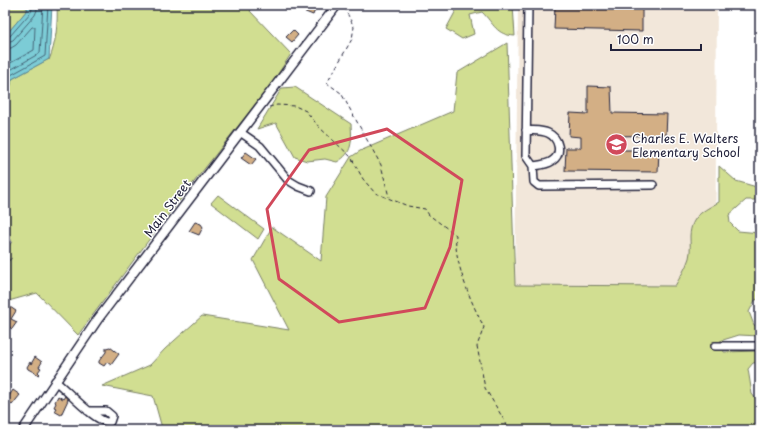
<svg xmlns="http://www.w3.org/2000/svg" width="765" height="435" font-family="'Playpen Sans',sans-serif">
  <rect width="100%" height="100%" fill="#fff"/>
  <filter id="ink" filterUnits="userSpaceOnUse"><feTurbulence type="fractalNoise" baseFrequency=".025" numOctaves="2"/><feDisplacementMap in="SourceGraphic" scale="8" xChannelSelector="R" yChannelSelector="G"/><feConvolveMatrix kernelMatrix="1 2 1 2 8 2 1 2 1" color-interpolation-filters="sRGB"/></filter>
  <g filter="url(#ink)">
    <path fill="#f2e7da" d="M518 5H717L715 286 515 285Z"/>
    <path fill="#d1de91" stroke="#7a8066" d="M5 5H22L28 9 5 36Z
      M57 5H254L250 11 291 54 272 83 157 229 78 335 37 293 5 302V265L12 258 5 262V250L12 242 5 225V113L12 79 49 59V60C56 44 58 23 57 5Z
      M459 5H513L515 36C496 35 494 24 482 12L470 15 474 34 462 39 446 29Z
      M507 43 515 285 675 286C680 277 686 268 689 258 691 250 690 243 690 236 691 216 703 211 719 202V166L736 181 760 188V200H746L729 215 730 223 738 231 760 233V299L755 300 749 312 754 325 760 327V336L739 335 720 341 724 352 760 351V362L753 363 748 369 752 394 760 404V430H178L162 428 153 396 102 386 150 365 165 349 202 316 289 330 253 260 272 227 321 261 326 197 351 157 360 151 453 111 457 73Z
      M295 87 351 124C352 141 353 153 337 162L325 159 307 161 295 157 276 123 257 129 282 88Z
      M218 195 264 229 258 239 211 203Z"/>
    <path fill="#7cccd6" stroke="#588898" d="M22 5H52L49 59 12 79 5 113V36L28 9Z"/>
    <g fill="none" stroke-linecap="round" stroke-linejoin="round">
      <path stroke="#466679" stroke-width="1" d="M5 38 10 36 31 12 32 9 30 5
        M5 43 13 40 35 15 37 10 36 5
        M5 49 11 48 16 45 32 27H35L34 50 5 66
        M5 73 40 53 43 5
        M5 92 9 76 45 56 48 5"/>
    </g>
    <path fill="#d3af85" stroke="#22223b" d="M298 5H317L313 15 303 11 304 9Z
      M628 5H642V31L554 29 555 7 628 9Z
      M293 30 298 35 292 42 286 37Z
      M588 86 611 87 612 113 667 114 666 135 616 136 615 150H659L658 172 565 171 566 148H581V137L569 136 570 113 588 114Z
      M246 152 256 159 251 165 241 158Z
      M755 218H760V228H755Z
      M195 222 201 224 203 227 199 235 189 231Z
      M10 307 16 311 11 319 17 322 12 329 5 324V314Z
      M110 347 119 354 111 365 107 362 104 366 99 363V361L106 352V348Z
      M35 357 42 362 39 367 41 368 38 372 40 374 39 375 28 369 27 367 30 362 31 364Z
      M13 390 20 395 12 405 8 402 9 400 7 399Z
      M58 396 63 399 65 396 68 400 61 415 54 411 56 408 54 407 56 403 55 402Z"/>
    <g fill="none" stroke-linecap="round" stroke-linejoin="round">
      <defs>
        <path id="minor" d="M528 5 526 156 533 166 534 182 539 186 653 185
          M526 130C533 131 541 130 548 133 559 138 563 154 552 161 546 165 539 165 533 166
          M240 132 260 146 288 180 298 186 311 191
          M715 346H760
          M55 381C66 389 98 425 110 422L112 416 106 411H88"/>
        <path id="major" d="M23 430 98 319 337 5"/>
      </defs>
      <use href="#minor" stroke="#22223b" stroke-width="10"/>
      <use href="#major" stroke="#22223b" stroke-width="11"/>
      <path stroke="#22223b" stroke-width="1" stroke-dasharray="4 3" stroke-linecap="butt" d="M344 7 354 27 352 39 327 83 341 93 381 165 389 197
        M269 107 277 105 295 106 306 111 319 127 351 157 363 179 375 193 408 206 425 209 429 215 456 235C453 260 472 305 484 327L477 346 485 388 510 430"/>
      <use href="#minor" stroke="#fff" stroke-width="7"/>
      <use href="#major" stroke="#fff" stroke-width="8"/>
    </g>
  </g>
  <path fill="none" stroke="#d1495b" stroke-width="3" stroke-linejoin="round" d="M387 129 462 180 450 247 425 308 339 322 279 279 267 209 309 150Z"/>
  <defs>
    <symbol id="school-disc" viewBox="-11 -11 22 22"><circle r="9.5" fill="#d1495b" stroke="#fff"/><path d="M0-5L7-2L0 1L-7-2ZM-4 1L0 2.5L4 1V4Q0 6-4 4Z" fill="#fff"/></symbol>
  </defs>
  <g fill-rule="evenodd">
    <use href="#school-disc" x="604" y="132" width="25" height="25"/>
  </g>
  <g text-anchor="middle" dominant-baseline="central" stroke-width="3" stroke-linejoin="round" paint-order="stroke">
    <g font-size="12" fill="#22223b" stroke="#fff" text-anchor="start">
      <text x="632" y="138">Charles E. Walters<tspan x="632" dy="14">Elementary School</tspan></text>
    </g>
    <g font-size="12" fill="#22223b" stroke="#fff">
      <text transform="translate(167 208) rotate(-53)">Main Street</text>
    </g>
  </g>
  <rect width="765" height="435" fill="none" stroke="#fff" stroke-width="20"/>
  <rect x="10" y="10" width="745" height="415" fill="none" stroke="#22223b" stroke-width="1.5" filter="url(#ink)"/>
  <path d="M611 44v6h90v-6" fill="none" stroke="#22223b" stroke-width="2"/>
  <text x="617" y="44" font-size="12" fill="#22223b" stroke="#ffffff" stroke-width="3" paint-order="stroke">100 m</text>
</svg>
